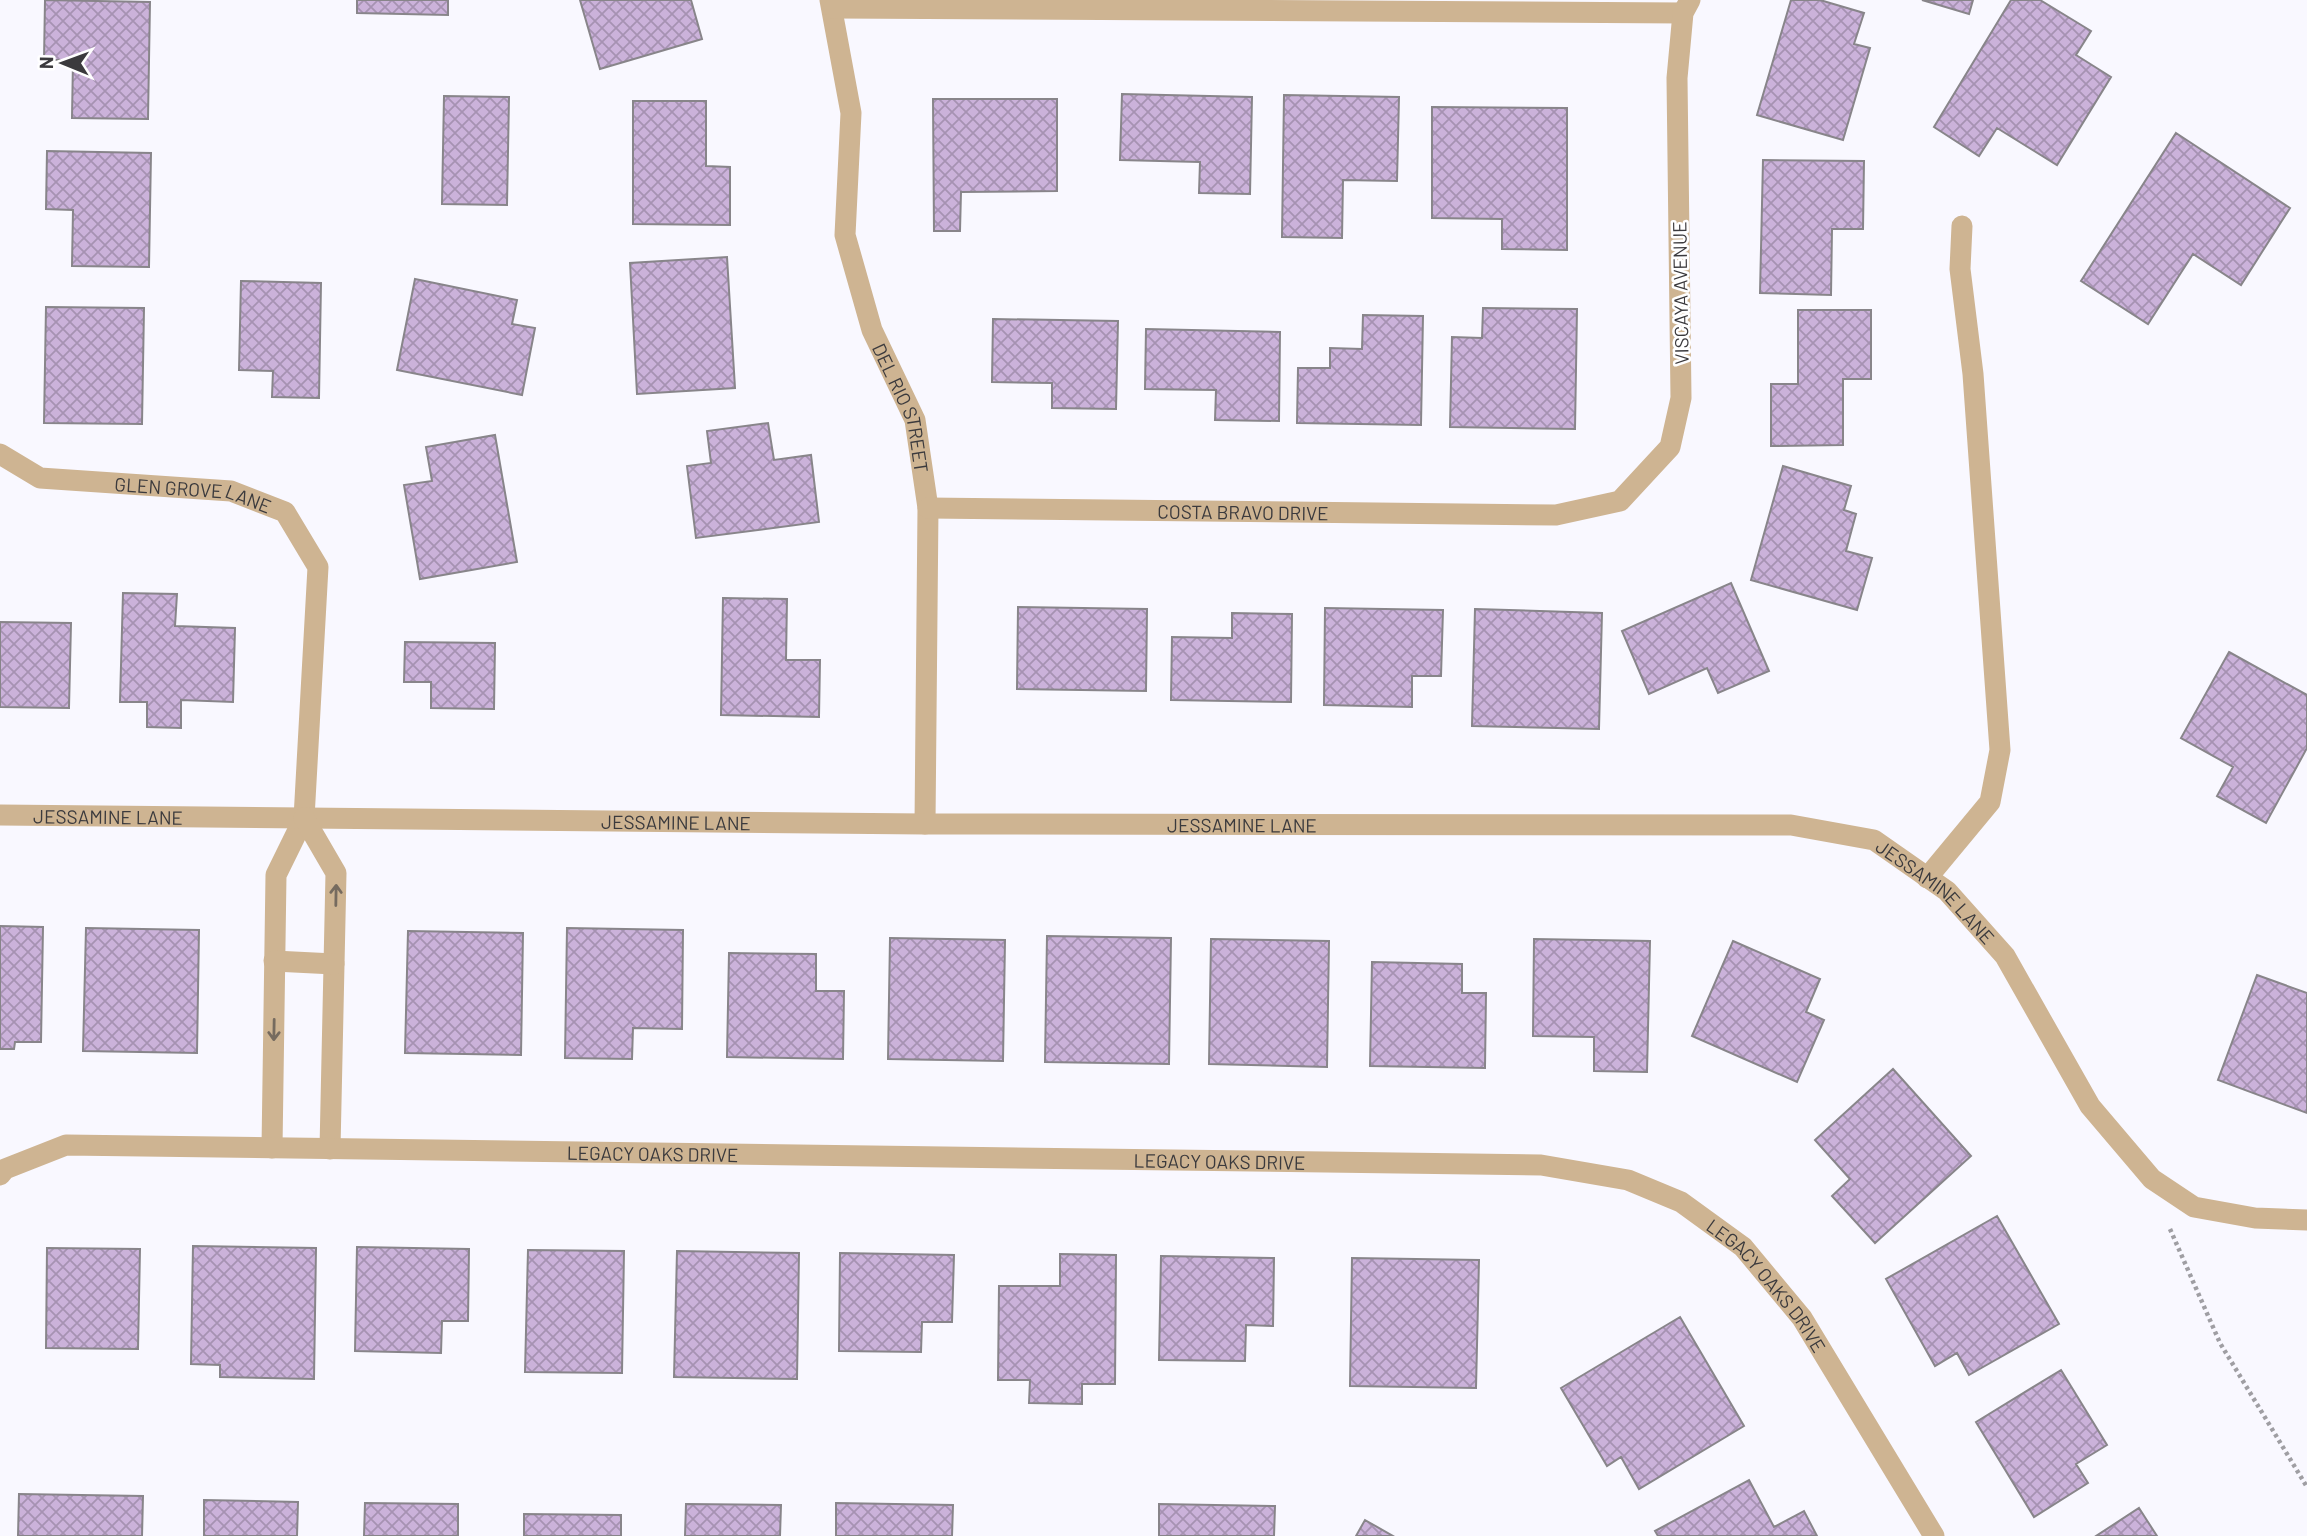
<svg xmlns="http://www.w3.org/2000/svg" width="2307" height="1536" font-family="Barlow,sans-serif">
  <defs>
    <pattern id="building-cross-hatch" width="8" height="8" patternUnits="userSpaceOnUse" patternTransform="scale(1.75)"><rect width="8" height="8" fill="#cbb2da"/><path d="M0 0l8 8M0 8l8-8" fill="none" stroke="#a692b2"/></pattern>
  </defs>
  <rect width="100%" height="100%" fill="#f9f8ff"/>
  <path fill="url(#building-cross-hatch)" stroke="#88858a" stroke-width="2" d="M45 0 150 2 148 119 72 118 73 60H44Z
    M357 0H448V15L357 13Z
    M580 0H691L702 39 600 69Z
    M1791 0H1820L1864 13 1854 44 1870 48 1843 140 1757 115Z
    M1922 0H1973L1969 14Z
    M2011 0H2040L2091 31 2076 55 2111 77 2057 165 1997 128 1979 156 1934 127Z
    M1122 94 1252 97 1250 194 1199 193 1200 162 1120 160Z
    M1284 95 1399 97 1397 181 1343 180 1342 238 1282 237Z
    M444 96 509 97 507 205 442 204Z
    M933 99H1057V191L961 192 960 231H934Z
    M633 101H706V166L730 167V225L633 224Z
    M1432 107 1567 108V250L1502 249V219L1432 218Z
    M2176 133 2290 208 2241 285 2193 254 2148 324 2081 281Z
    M47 151 151 153 149 267 72 266 73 210 46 209Z
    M1763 160 1864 161 1863 229H1832L1831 295 1760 293Z
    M727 257 735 388 637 394 630 263Z
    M415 279 517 300 512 324 535 328 522 395 397 370Z
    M241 281 321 283 319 398 272 397 273 371 239 370Z
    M46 307 144 308 142 424 44 423Z
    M1483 308 1577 309 1575 429 1450 427 1452 337 1482 338Z
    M1798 310H1871V379H1843V445L1771 446V384H1798Z
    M1363 315 1423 316 1421 425 1297 423 1298 368H1330V348L1362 349Z
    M993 319 1118 321 1116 409 1052 408V383L992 382Z
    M1146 329 1280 332 1279 421 1215 420 1216 390 1145 389Z
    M768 423 774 460 811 455 819 522 696 538 687 466 711 463 707 431Z
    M495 435 517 562 420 579 404 485 432 481 426 447Z
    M1783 466 1851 486 1844 510 1856 514 1846 551 1872 558 1857 610 1751 580Z
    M1731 583 1769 671 1718 693 1707 668 1649 694 1622 631Z
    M123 593 177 594 175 626 235 628 233 702 181 700V728L147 727V702H120Z
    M723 598 787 599 786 660H820L819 717 721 715Z
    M1018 607 1147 609 1146 691 1017 689Z
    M1325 608 1443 610 1441 676H1412V707L1324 705Z
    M1475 609 1602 613 1599 729 1472 726Z
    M1232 613 1292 614 1291 702 1171 700 1172 637 1232 638Z
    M0 622 71 623 69 708 0 707Z
    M405 642 495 643 494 709 431 708V682H404Z
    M2229 652 2307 695V748L2266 823 2217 796 2233 767 2181 738Z
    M0 926 43 927 41 1042H15L14 1049H0Z
    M86 928 199 930 197 1053 83 1051Z
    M567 928 683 930 682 1029 633 1028 632 1059 565 1058Z
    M408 931 523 933 521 1055 405 1053Z
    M1047 936 1171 938 1169 1064 1045 1062Z
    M890 938 1005 940 1003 1061 888 1059Z
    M1211 939 1329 941 1327 1067 1209 1064Z
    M1534 939 1650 941 1647 1072 1594 1071V1037L1533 1036Z
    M1733 941 1820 979 1806 1012 1824 1020 1797 1082 1692 1036Z
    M729 953 816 954V991H844L843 1059 727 1057Z
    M1372 962 1462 964V993H1486L1485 1068 1370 1066Z
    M2257 975 2307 993V1113L2218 1080Z
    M1893 1069 1971 1156 1875 1243 1832 1196 1850 1179 1815 1140Z
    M1997 1216 2059 1324 1969 1375 1957 1353 1935 1366 1886 1279Z
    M193 1246 316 1248 314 1379 220 1377V1365L191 1364Z
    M357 1247 469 1249 468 1321H442L441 1353 355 1351Z
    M47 1248 140 1249 138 1349 46 1348Z
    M528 1250 624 1251 622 1373 525 1372Z
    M677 1251 799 1253 797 1379 674 1377Z
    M840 1253 954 1255 952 1322H922L921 1352 839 1351Z
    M1060 1254 1116 1255 1115 1384H1082V1404L1029 1403 1030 1380H998L999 1286H1060Z
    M1161 1256 1274 1258 1273 1326 1246 1325 1245 1361 1159 1360Z
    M1352 1258 1479 1260 1476 1388 1350 1386Z
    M1680 1317 1744 1426 1639 1489 1621 1457 1607 1466 1561 1388Z
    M2061 1370 2107 1445 2076 1464 2088 1483 2034 1517 1976 1422Z
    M1749 1480 1774 1527 1804 1511 1817 1536H1658L1655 1531Z
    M19 1494 143 1496 142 1536H18Z
    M204 1500 298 1502 297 1536H204Z
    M365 1503 458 1504V1536H364Z
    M836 1503 953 1505 952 1536H836Z
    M686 1504 781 1505 780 1536H685Z
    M1159 1504 1275 1506 1274 1536H1159Z
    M2139 1508 2157 1536H2096Z
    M524 1514 621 1515V1536H524Z
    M1365 1520 1393 1536H1356Z"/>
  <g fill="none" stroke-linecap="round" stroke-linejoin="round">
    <path stroke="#9f9ea3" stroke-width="4.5" stroke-dasharray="3.5 3.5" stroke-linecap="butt" d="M2170 1229 2220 1343 2307 1487"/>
    <g stroke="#ceb492" stroke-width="21">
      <path id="s1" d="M830 0 851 113 845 235 872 330 915 420 928 508 925 824"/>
      <path d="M834 8 1683 13"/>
      <path id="s2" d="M0 454 40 478 231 491 285 512 318 567 304 818 276 875 272 1148"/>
      <path id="s3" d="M928 508 1556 515 1620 501 1670 447 1681 398 1677 78 1683 13 1690 0"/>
      <path id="s4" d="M0 815 925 824 1791 825 1874 840 1947 891 2005 956 2090 1106 2152 1179 2194 1207 2255 1218 2307 1220"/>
      <path d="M304 818 336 873 330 1149"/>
      <path d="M1927 878 1990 802 2000 750 1973 374 1960 269 1962 226"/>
      <path d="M274 961 334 964"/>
      <path id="s5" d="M0 1175 5 1169 66 1145 1541 1165 1628 1180 1681 1202 1743 1247 1802 1318 1934 1536"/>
    </g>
  </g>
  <defs><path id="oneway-shaft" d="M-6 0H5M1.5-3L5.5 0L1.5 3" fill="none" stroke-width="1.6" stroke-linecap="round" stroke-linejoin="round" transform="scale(1.75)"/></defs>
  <g stroke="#766b5f">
    <use href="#oneway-shaft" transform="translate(336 895) rotate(-89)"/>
    <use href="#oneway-shaft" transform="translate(274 1030) rotate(91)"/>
  </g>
  <g text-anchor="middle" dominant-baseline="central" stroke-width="5" stroke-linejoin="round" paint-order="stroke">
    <g font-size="19" fill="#3b3a3d" stroke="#fff">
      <text transform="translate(1680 293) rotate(-91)">VISCAYA AVENUE</text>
      <text stroke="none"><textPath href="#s1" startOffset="420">DEL RIO STREET</textPath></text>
      <text stroke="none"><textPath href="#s2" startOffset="201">GLEN GROVE LANE</textPath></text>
      <text stroke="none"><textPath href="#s3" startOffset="315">COSTA BRAVO DRIVE</textPath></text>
      <text stroke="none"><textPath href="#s4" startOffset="108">JESSAMINE LANE</textPath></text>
      <text stroke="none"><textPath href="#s4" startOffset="676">JESSAMINE LANE</textPath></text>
      <text stroke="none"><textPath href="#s4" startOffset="1242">JESSAMINE LANE</textPath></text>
      <text stroke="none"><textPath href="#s4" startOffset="1956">JESSAMINE LANE</textPath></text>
      <text stroke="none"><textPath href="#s5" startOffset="660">LEGACY OAKS DRIVE</textPath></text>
      <text stroke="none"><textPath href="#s5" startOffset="1227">LEGACY OAKS DRIVE</textPath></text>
      <text stroke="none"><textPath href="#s5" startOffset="1815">LEGACY OAKS DRIVE</textPath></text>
    </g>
  </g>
  <g transform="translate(63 63) rotate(271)" stroke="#ffffff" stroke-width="5" paint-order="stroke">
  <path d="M0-5L12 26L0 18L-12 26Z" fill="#3b3a3d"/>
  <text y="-10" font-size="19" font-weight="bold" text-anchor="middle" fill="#3b3a3d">N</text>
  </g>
</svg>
